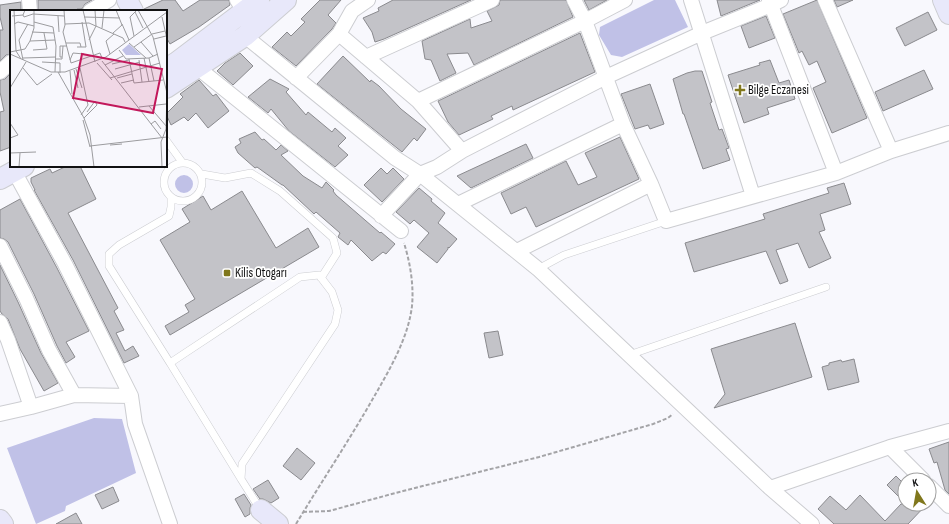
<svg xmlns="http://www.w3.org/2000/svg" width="949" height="524" font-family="'Sofia Sans Condensed',sans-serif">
  <rect width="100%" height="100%" fill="#f8f8fd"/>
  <path fill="#c0c1e7" d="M654 0H675L688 27 622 57 611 55 599 35 600 27Z
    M175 184a9 9 0 1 1 18 0a9 9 0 1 1-18 0Z
    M94 418 122 419 136 473 66 506 65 511 36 524 7 448Z"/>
  <path fill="#c3c3c8" stroke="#8a8a8e" d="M38 0H92L85 4 82 9H77L78 11H38Z
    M163 0H175L183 11 200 0H229L230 5 199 27 170 44 166 37V11H144V9Z
    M320 0H341L328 15 336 23 332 29 296 66 272 47 287 32 291 36 305 22 301 19Z
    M393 0H471L384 39 375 42 372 32 363 18 379 11 378 8Z
    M500 0H566L573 17 474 65 468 53 447 54 456 73 440 81 431 60 425 59 422 41 470 19 471 28 492 21 487 11 499 5Z
    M584 0H607L589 10Z
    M717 0H760L721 16Z
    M817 0 867 118 832 133 813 88 826 82 817 61 809 65 802 51 799 53 783 14Z
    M834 0H853L837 7Z
    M21 2V11H11V54L6 55 0 61V30H3L0 17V5Z
    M928 12 937 30 905 46 896 28Z
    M766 16 775 38 749 48 741 26Z
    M580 33 595 72 513 110 512 106 491 116 493 119 459 135 448 122 438 101Z
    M240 53 253 66 233 85 217 71 225 63Z
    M343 56 370 82 371 80 379 86 401 109 426 129 417 141 414 138 402 152 317 84Z
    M770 60 779 83 789 80 795 99 767 108 769 114 744 123 728 75 760 65 759 63Z
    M924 70 933 89 883 111 875 92Z
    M695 71H702L712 102 710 103 719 130 722 129 729 148 726 149 730 160 703 169 684 114H683L673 79 687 73Z
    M11 73V147L0 151V112L4 111 0 92V80L5 79Z
    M270 79 289 89 286 92 306 115 308 112 332 132 335 128 346 138 338 146 348 155 335 167 289 131 271 109 268 113 248 97Z
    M199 80 213 96 216 94 229 111 208 128 196 113 188 121 184 117 171 125 166 114 183 97 180 94Z
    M650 84 664 124 650 129 648 125 635 129 621 94Z
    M255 132 262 140 264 139 276 150 281 145 288 151 281 155 303 176 322 188 326 182 334 190 333 191 336 195 380 233 381 232 395 244 386 254 383 252 372 261 351 240 348 245 338 237 340 233 316 212 314 214 283 185H282L257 167 255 168 238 153 235 147 241 143 239 139Z
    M620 137 639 179 536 227 526 207 511 214 501 193 566 161 578 185 597 177 585 153Z
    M526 144 533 158 471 188 457 176Z
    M67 166H80L96 199 68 213 118 308 114 311 124 330 116 333 125 351 133 346 139 356 124 363 73 260 34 190H35L31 182V178L50 169 52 173Z
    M381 168 387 174 393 168 404 179 382 202 364 185Z
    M844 183 851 204 820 214 825 230 819 232 831 258 809 268 798 243 776 250 788 281 780 284 766 251 694 272 685 243 765 219 763 214 829 193 827 188Z
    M419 188 432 199 431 201 445 213 438 223 457 239 449 248 448 247V249L437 263 417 247 429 233 414 220 410 224 396 212Z
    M242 191 276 248 308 228 319 247 170 335 165 326 189 312 185 305 195 299 160 240 190 222 182 209 203 196 211 210Z
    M20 199 57 268 89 331 66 342 75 357 66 363 57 346 34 294 8 242 4 239 0 238V210Z
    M0 265 18 302 41 353 58 383 44 391 20 349 8 319 2 314 0 311Z
    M795 323 812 377 714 408 725 394 711 349Z
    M498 331 503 355 489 358 484 333Z
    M854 359 859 382 828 390 822 367 829 365V363L841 360 842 362Z
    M949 442V494L945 490 937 462 934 463 929 449Z
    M297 448 315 463 301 480 283 466Z
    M896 476 905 485V503L887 485Z
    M268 480 279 498 271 503 263 499H260L253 489Z
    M113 487 119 501 102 509 95 495Z
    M244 494 251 505 250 508V514L245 517 235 499Z
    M860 495 885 521 901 504H927L908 524H834L818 509 830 496 846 510Z
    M76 513 82 524H56Z"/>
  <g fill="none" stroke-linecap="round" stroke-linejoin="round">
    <defs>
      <path id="lane" d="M166 140 182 162
        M164 182a19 19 0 1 1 38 0a19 19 0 1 1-38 0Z
        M202 174 225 178 251 173 280 191 333 238 337 253 321 278
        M538 269 564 255 666 221
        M629 355 826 287
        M170 363 109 266V254L119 245 169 216 171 207V197
        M241 479 170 363 300 277 319 275 332 292 338 310 335 324 242 464 241 479 260 509"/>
      <path id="street" d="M29 0 30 11
        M237 0 244 11
        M574 0 585 21 623 124 651 184 666 221 836 173 891 151 949 133
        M691 0 753 196
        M769 0 836 173
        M825 0 891 151
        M90 11 109 0
        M339 34 418 101 462 151
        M245 36 395 158 420 174 538 269 770 488 812 524
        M366 57 492 0
        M198 68 401 231
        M0 72 11 62
        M296 78 339 34 352 11 368 0
        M418 101 585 21 625 0
        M14 171 65 264 131 396 135 424 170 524
        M458 204 623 124
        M381 216 420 174 437 167 462 151 606 77 702 33 771 5 781 0
        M0 246 26 298 49 350 74 395
        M517 251 651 184
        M0 322 8 340 31 407
        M0 414 31 407 74 395 131 396
        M890 447 923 480
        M929 486 949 506
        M770 488 890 447 949 431"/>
      <path id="secondary" d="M127 0 133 11
        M943 0 949 14
        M166 69 177 62 259 0
        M166 88 245 36 286 0
        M0 179 24 166
        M261 510 278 524
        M0 520 3 524"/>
    </defs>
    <use href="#lane" stroke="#cccdd1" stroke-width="8"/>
    <use href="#street" stroke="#cccdd1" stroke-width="16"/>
    <use href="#secondary" stroke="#cccdd1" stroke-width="22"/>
    <path stroke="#a4a4a7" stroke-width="2" stroke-dasharray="4 2" stroke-linecap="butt" d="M303 512 329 511 403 491 539 457 653 424 668 418 673 414
      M296 524C322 481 350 439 375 395 391 367 408 338 412 306 414 285 410 262 404 243"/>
    <use href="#lane" stroke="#fff" stroke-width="7"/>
    <use href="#street" stroke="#fff" stroke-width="14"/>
    <use href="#secondary" stroke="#e8e8fa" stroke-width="20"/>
  </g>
  <g fill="#80771c" stroke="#fff" stroke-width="1.5">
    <path d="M738 84h4v4h4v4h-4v4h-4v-4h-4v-4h4z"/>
    <rect x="223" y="269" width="8" height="8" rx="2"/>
  </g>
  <g text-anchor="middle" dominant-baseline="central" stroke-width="3.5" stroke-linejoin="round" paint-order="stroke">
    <g font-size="13" fill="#111112" stroke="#fff" text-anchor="start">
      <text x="748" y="90">Bilge Eczanesi</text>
      <text x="235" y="273">Kilis Otogarı</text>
    </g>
  </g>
  <g transform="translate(10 10)">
    <rect width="157" height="157" fill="#f8f8fd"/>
    <path d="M119 34 131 45H116L112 40Z" fill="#c0c1e7"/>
    <path fill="none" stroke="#9c9c9f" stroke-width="1" d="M4 0 6 41 11 49M54 0 55 15 53 22 61 53 90 43 92 48M73 0 85 52M128 0 143 27 157 83M125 2 133 18M13 5 14 7 23 4 54 6M2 6 13 5 15 0M48 6 49 22M74 7 110 8M152 7 157 29M24 12 43 17 46 36 45 62M4 14 8 12 24 16M55 14 79 13 113 28 115 32M112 14 119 30M92 18 94 0M22 22 44 23M103 23 112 15 106 0M142 24 155 21M124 26 120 7 127 0M144 29 156 26M79 30 86 16 85 0M20 31 45 30M131 32 143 46M56 33H70L71 37M119 33 136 48M67 37H76L72 12M124 37 142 24M23 40 37 39 34 23M109 40 116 49 139 48 148 44M0 42 15 39 20 31 24 18V0M0 44 41 62H55L96 47 157 2M100 44 96 31 104 24M52 47H50V36H53M13 48 46 47M134 48 139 72M139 48 144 71M46 49H52L53 36H57M119 49 124 73 153 70M13 50 9 30 18 14M60 50 63 43 74 44M129 50 132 72M92 51 152 128M32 52 50 53V63M87 53 102 70M102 54 119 50M95 55 113 46M13 58 27 75 42 64M70 58 78 95 71 105M66 59 72 78M105 59 130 52M64 60 68 78M60 61 62 84M48 62 74 108M100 68 150 53M107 68 122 64M111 73 124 70M0 78 16 52M139 96 157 117M129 97 156 94M77 102 85 91M73 110 80 137M0 113 8 125 0 128M141 114 145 111 151 119M100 135 112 134M80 136 157 127M0 143 26 142M9 157 10 143M84 157 80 125 74 108 87 95 85 91M152 157 151 132 156 119 157 82"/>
    <path fill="#c2185b" fill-opacity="0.15" stroke="#c2185b" stroke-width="2" d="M72 44 152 59 143 103 63 88Z"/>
    <rect width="157" height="157" fill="none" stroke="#111112" stroke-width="2"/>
  </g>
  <g transform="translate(917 492) rotate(349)"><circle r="19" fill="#ffffff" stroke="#a0a0a0"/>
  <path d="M0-3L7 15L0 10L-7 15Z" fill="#80771c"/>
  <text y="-6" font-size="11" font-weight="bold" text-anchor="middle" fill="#111112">K</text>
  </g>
</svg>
